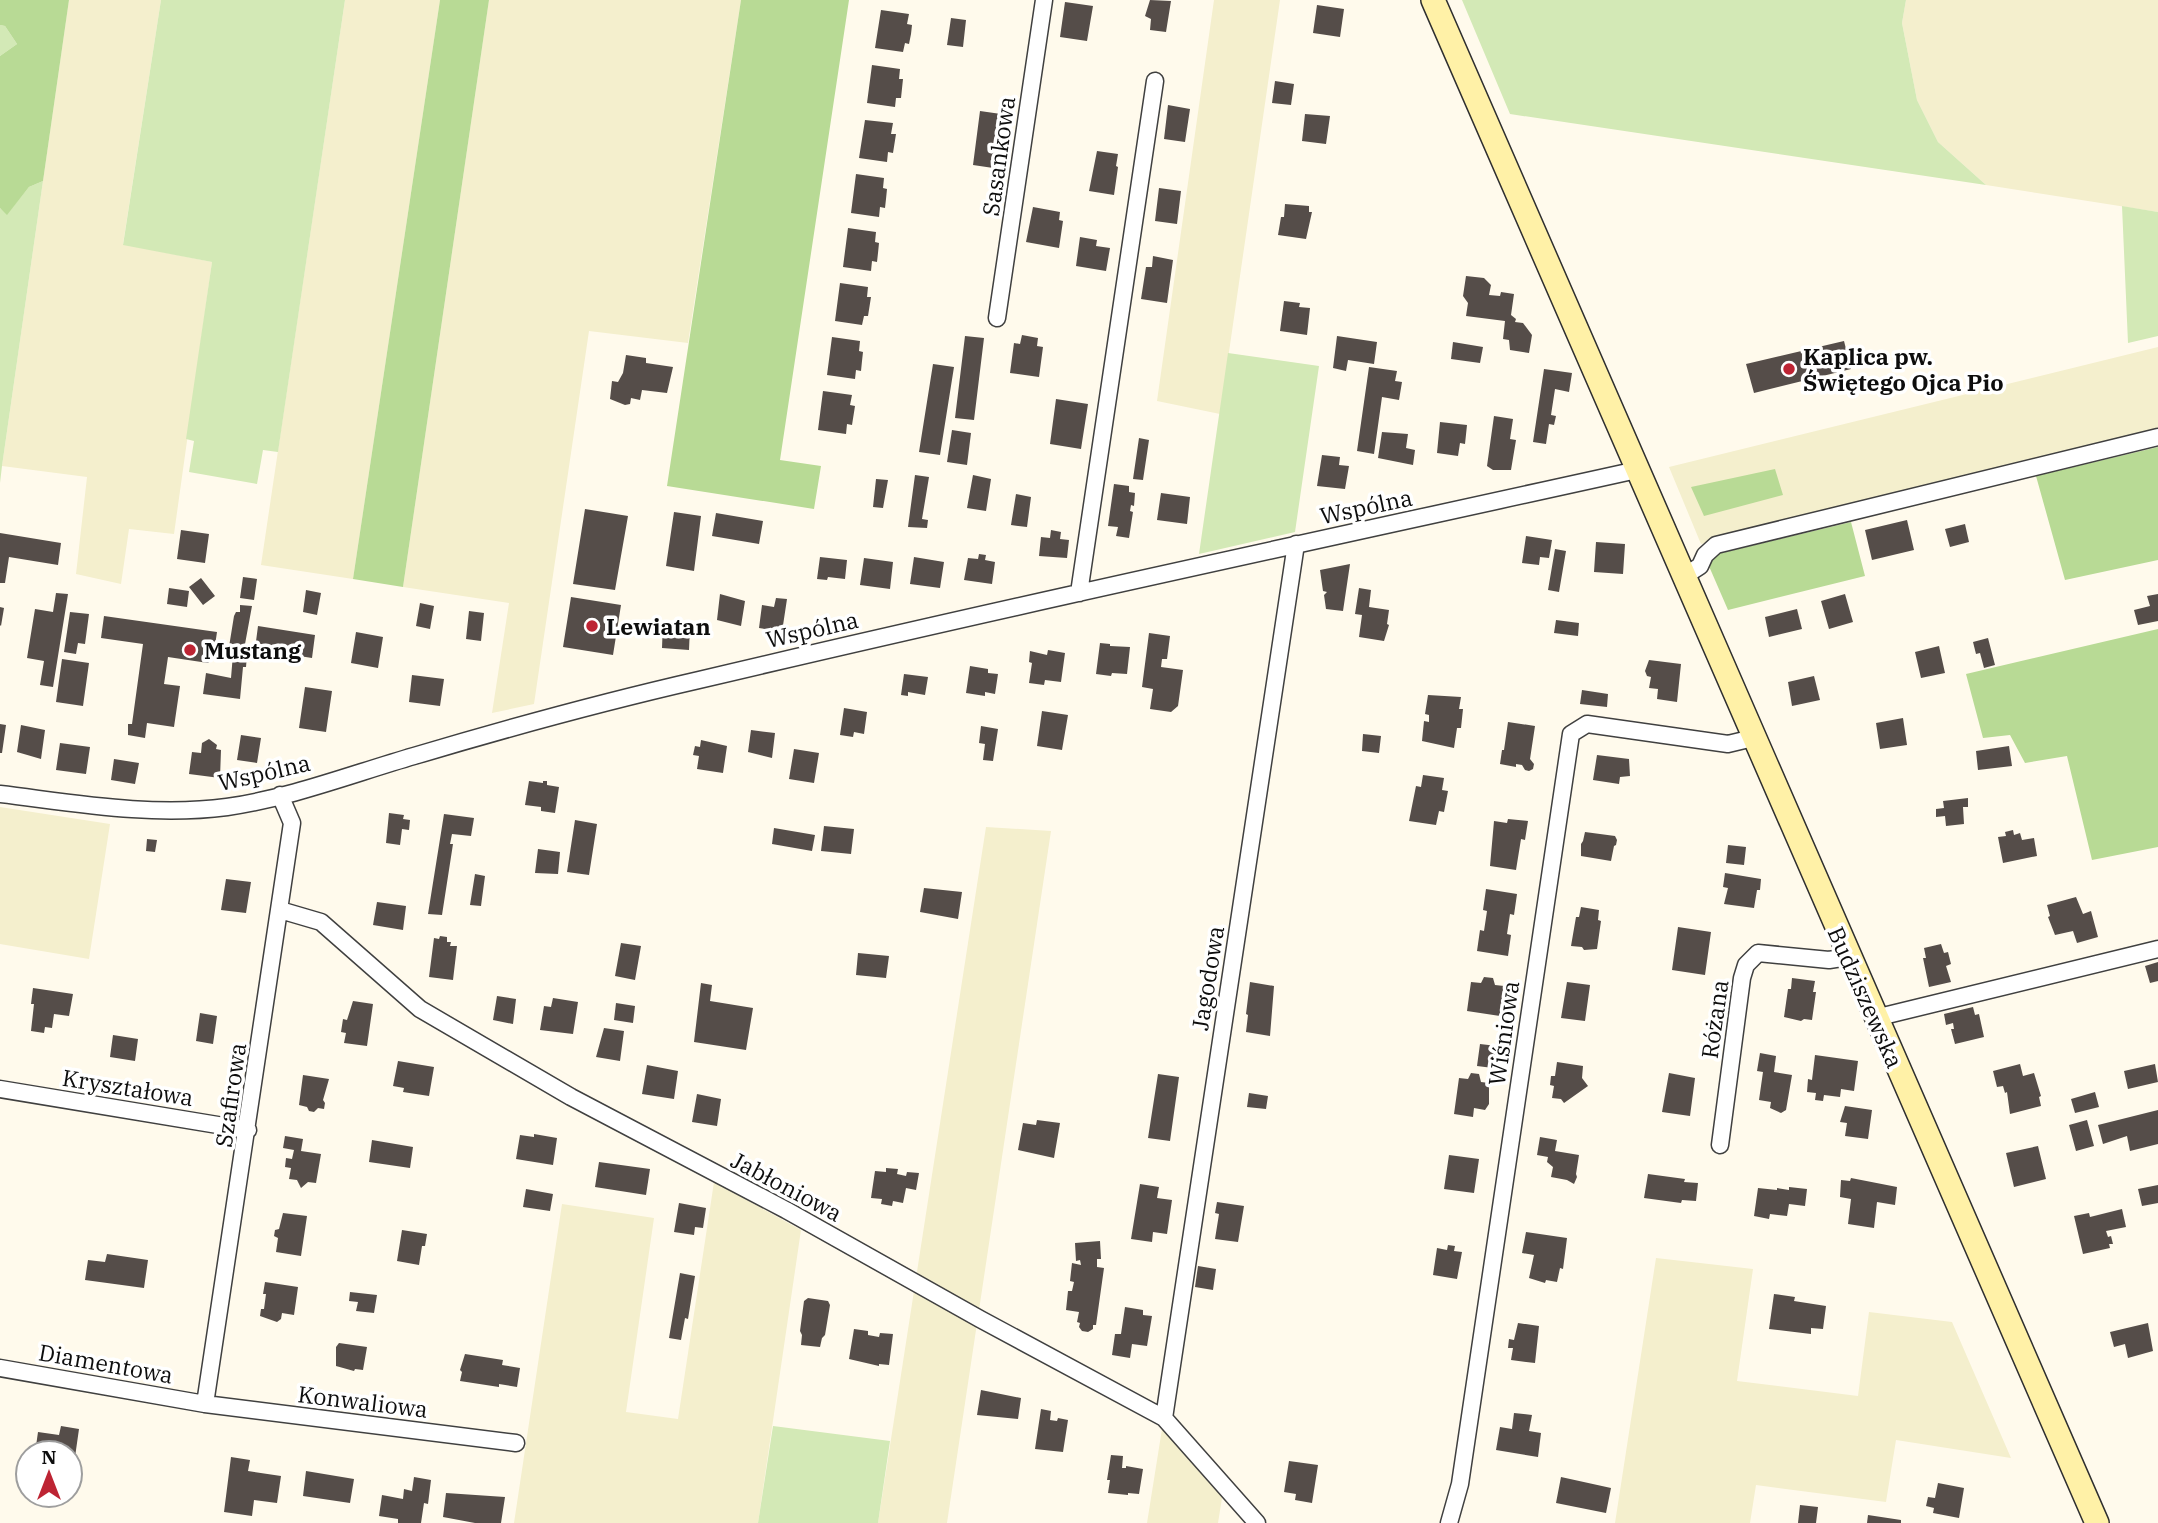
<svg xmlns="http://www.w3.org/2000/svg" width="2158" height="1523" font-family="'IBM Plex Serif',serif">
  <rect width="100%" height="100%" fill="#fffaec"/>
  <path fill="#f4efcd" d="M69 0H161L123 244 212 262 174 534 129 529 121 584 76 574 87 477 2 466Z
    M345 0H440L353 579 261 565Z
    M489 0H741L688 343 589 331 534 704 492 713 509 603 403 587Z
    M1214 0H1280L1220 414 1157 401Z
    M1906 0H2158V212L1986 185 1938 142 1917 100 1902 23Z
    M2158 347V431L1701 544 1669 467Z
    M0 807 110 824 89 959 0 944Z
    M986 827 1051 831 947 1523H878Z
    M714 1182 801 1230 758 1523H514L562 1204 654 1218 626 1412 678 1419Z
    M1656 1258 1753 1269 1737 1381 1858 1396 1869 1312 1952 1322 2011 1458 1896 1440 1886 1502 1756 1485 1750 1523H1615Z
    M1162 1429 1223 1492 1218 1523H1147Z"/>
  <path fill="#d3e9b6" d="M161 0H345L278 452 263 450 257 484 189 472 194 441 186 439 212 262 123 245Z
    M1462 0H1906L1902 23 1917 100 1938 142 1986 185 1510 114Z
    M0 25 5 26 17 44 0 56Z
    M43 181 2 466 0 483V208L7 214 29 187Z
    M2122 206 2158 212V336L2128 343Z
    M1228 353 1319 366 1295 532 1199 554Z
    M773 1426 890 1441 878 1523H758Z"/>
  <path fill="#b8da95" d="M0 0H69L43 181 29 187 7 215 0 208V56L17 44 5 26 0 25Z
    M440 0H489L403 587 353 579Z
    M741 0H849L780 460 821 466 814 509 667 486Z
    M2158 447V560L2065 580 2036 476Z
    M1775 469 1783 495 1704 516 1691 487Z
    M1851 522 1865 576 1728 610 1705 557Z
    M2158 629V847L2092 860 2067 756 2025 763 2010 735 1983 738 1966 674Z"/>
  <path fill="#554d49" d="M1150 0 1171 1 1166 32 1150 30 1151 19 1145 16Z
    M1065 2 1093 6 1087 41 1060 37Z
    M1317 5 1344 9 1340 37 1313 33Z
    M881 10 909 14 907 24 912 25 911 34 909 44 905 43 903 52 875 48Z
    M951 18 966 20 963 47 947 45Z
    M872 65 900 69 899 79H903L901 98H896L895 107 867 103Z
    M1275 81 1294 84 1291 105 1272 103Z
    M1168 105 1190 109 1185 142 1164 139Z
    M980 111 1001 114 997 141 1004 142 1000 169 973 165Z
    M1305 114 1330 116 1326 144 1302 141Z
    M865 120 893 123 891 134H896L893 153 888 152 887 162 859 158Z
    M1097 151 1118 154 1116 166 1118 167 1114 195 1089 191Z
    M856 174 884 178 883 188 887 189 886 199 885 208 880 207 879 217 851 213Z
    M1159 188 1181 191 1177 224 1155 221Z
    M1285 204 1309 206V212H1312L1306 239 1278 235 1281 217H1284Z
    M1033 207 1060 212 1059 220 1063 221 1059 248 1026 242Z
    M848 228 876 232 875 242 879 243 878 253 877 262 872 261 871 271 843 267Z
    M1080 237 1097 240 1096 246 1110 248 1106 271 1076 266Z
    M1153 256 1173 260 1167 303 1141 299 1146 267H1152Z
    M1466 276 1484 278 1491 285 1489 295 1500 296 1501 292 1514 294 1511 315 1516 319 1515 322 1523 323 1532 335 1529 353 1510 350 1509 340 1503 339 1505 321 1466 316 1468 303 1463 296Z
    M840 283 868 287 867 297H871L868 316H864L862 325 835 321Z
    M1284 301 1300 303 1299 307 1310 308 1307 335 1280 331Z
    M1022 335 1038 338 1037 346 1043 347 1039 377 1010 373 1014 343 1020 344Z
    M965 336 984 338 974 420 955 418Z
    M1337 336 1377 342 1374 364 1348 360 1346 371 1333 368Z
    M832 337 860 341 859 351 863 352 862 361 861 371 856 370 855 379 827 375Z
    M1844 341 1851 369 1754 393 1746 364Z
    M1453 342 1483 347 1480 363 1451 359Z
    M626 355 646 358V363L673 367 667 393 642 390 640 400 631 398 630 404 625 405 610 399 612 381 618 382 623 373Z
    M933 364 954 367 940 455 919 452Z
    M1369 367 1397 371 1395 381 1402 382 1399 400 1382 397 1374 454 1357 451Z
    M1544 369 1572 373 1569 392 1555 389 1551 415 1556 416 1554 425 1549 424 1546 444 1533 442Z
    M823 391 852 395 850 405 855 406 852 425 847 424 846 434 818 430Z
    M1056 399 1088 404 1081 449 1050 444Z
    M1494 416 1513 419 1510 439 1516 440 1511 470H1493L1487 466Z
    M1440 422 1467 425 1465 444 1460 443 1458 456 1437 453Z
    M952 430 971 433 967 465 947 462Z
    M1382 432 1408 434 1406 448 1415 450 1413 465 1378 458Z
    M1139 438 1149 440 1143 480 1133 479Z
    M1322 455 1340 457 1339 465 1349 466 1345 489 1317 486Z
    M915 475 929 477 922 519 928 520 927 528 908 527Z
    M973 475 991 479 986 511 967 508Z
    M876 479 888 480 883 508 873 507Z
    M1114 484 1129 486V492L1135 493 1134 506 1131 505 1130 511 1133 512 1129 538 1116 536 1118 527 1108 526Z
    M1161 493 1190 497 1187 524 1157 520Z
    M1016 494 1031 497 1027 527 1011 525Z
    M585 509 628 516 615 590 573 584Z
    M674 512 701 516 694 571 666 566Z
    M716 513 763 521 759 544 712 536Z
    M1907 520 1914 550 1872 560 1865 530Z
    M1965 524 1969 542 1950 547 1945 529Z
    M181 530 209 534 205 563 177 559Z
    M1051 530 1061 532 1060 539 1069 540 1067 558 1039 556 1041 537 1050 538Z
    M0 533 61 543 58 565 9 557 5 583H0Z
    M1526 536 1552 540 1549 558 1540 557 1539 565 1522 563Z
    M1596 542 1625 544 1623 574 1594 572Z
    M1555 549 1566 551 1559 592 1548 590Z
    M979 554 986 555 985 560 995 562 992 584 964 580 968 558 978 559Z
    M820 557 847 560 845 579 828 577 827 580 817 579Z
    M914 557 944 562 940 588 910 584Z
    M864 558 893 562 890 589 860 585Z
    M1350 564 1343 611 1326 609 1324 595 1327 592 1323 591 1320 570Z
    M243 577 257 579 254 600 240 598Z
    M201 578 215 596 203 605 189 587Z
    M169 588 189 591 187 607 167 604Z
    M1359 588 1371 590 1369 607 1389 610 1387 624 1389 625 1384 641 1359 637 1362 615 1355 614Z
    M306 590 321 593 317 615 303 612Z
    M56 593 68 594 53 687 40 685 44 661 27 658 35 609 53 612Z
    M720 594 745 601 741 626 717 620Z
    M1845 594 1853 622 1829 629 1821 601Z
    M2158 594V621L2138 625 2134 610 2150 606 2147 596Z
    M571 597 621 605 613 655 563 647Z
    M776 598 787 599 782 632 759 628 762 605 774 607Z
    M420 603 434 606 430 629 416 626Z
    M240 605 252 606 243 655H247L246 667H243L240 699 203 694 206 673 231 678 233 654 228 653 234 616 236 612H240Z
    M0 607 4 608 1 626 0 625Z
    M1797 609 1802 629 1769 637 1765 617Z
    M469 611 484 613 481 641 466 639Z
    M70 612 89 614 85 644 78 643 76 654 64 652Z
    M104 616 217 632 213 659 208 663 168 657 164 684 180 686 174 727 147 723 145 738 128 735V724H132L143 644 101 638Z
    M1556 620 1579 623 1578 636 1554 633Z
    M663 621 683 622 682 625 690 626 689 650 662 648Z
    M258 626 315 635 312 658 255 649Z
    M356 632 383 637 378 668 351 663Z
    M1149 633 1170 636 1167 659H1162L1161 667 1183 670 1178 706 1171 712 1150 709 1153 689 1142 687Z
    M1988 638 1995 665 1984 668 1980 653 1976 654 1973 642Z
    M1100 643 1110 644V646L1130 647 1127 674 1112 673 1111 676 1096 674Z
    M1939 646 1945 673 1921 678 1915 652Z
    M1048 650 1065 653 1061 682 1045 680 1044 685 1029 683 1032 663 1029 662 1030 651 1047 655Z
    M62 659 89 663 83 706 56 702Z
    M1649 660 1681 664 1677 702 1657 699 1658 689 1649 688 1651 677 1647 676 1645 671Z
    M970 666 988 669V673L998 674 995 694 985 692V696L966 693Z
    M904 674 928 677 925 695 908 692V696L901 695Z
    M412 675 444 679 440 706 409 702Z
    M1814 676 1820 700 1792 706 1788 682Z
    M305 687 332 691 326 732 299 728Z
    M1582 690 1608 694 1607 707 1580 704Z
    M1428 695 1461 697 1459 709H1463L1461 728H1457L1454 748 1422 741 1424 721 1429 722V715L1425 714Z
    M844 708 867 712 864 734 854 732 853 737 840 735Z
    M1042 711 1068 715 1062 750 1037 746Z
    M1903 718 1907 745 1880 749 1876 723Z
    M1508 722 1535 726 1530 759 1534 764 1533 769 1529 771 1525 770 1522 765 1516 764V767L1500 764 1502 750H1504Z
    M0 724 6 725 2 753H0Z
    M21 725 45 730 41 759 17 752Z
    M981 726 998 729 993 761 983 760 985 744 979 743Z
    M751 730 775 733 772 758 748 752Z
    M1363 734 1381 736 1379 753 1362 751Z
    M241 735 261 738 257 763 237 760Z
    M209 739 217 745 216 749 221 750 220 778 189 774 192 752 201 753 202 743Z
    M701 740 727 746 723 773 697 769 699 756 693 755 695 746 700 747Z
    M60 743 90 747 86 774 56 770Z
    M2009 746 2012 766 1978 770 1976 751Z
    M794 749 819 753 814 783 789 779Z
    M1597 755 1629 759 1630 776 1620 777 1619 784 1593 780Z
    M114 759 139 763 135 784 111 780Z
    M1423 775 1444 778 1442 790 1448 791 1444 812 1439 811 1436 825 1409 821 1416 786 1421 787Z
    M529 781 543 783V781H547V785L559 787 555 813 541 811V807L525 805Z
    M1968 798V807H1963L1964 824 1946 826 1945 816 1936 817V809L1944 808 1943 801Z
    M389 813 404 815 403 819 410 820 409 830 402 829 400 845 386 843Z
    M444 814 474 818 471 836 452 834 450 844H453L442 915 428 914Z
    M1508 819 1528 821 1525 840 1521 839 1516 870 1490 866 1494 821 1507 823Z
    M575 820 597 824 589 875 567 872Z
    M824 826 854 829 851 854 821 851Z
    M774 828 815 835 812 851 772 844Z
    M2013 830 2014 835 2020 833 2022 840 2034 838 2037 856 2003 863 1998 837 2006 836 2005 832Z
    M1585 832 1615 836 1617 840 1616 845 1614 846 1611 861 1581 856V844L1583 841Z
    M147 839 157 840 155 852 146 851Z
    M1728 845 1746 847 1744 865 1726 863Z
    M538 849 560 852 558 874 535 873Z
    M1725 873 1761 879 1760 890H1757L1754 908 1724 904 1728 888 1723 887Z
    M475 874 485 876 481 906 470 905Z
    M226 879 251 882 246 913 221 910Z
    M924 888 962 892 958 919 920 912Z
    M1486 889 1517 894 1514 915 1510 914 1507 934 1511 935 1508 956 1477 951 1480 930 1484 931 1487 911 1483 910Z
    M2076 897 2083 914 2091 911 2098 937 2077 943 2073 931 2055 935 2048 917 2050 916 2047 905Z
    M377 902 406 906 403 930 373 925Z
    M1581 907 1599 910 1598 920 1601 921 1597 949 1584 950 1582 947 1571 946 1576 917H1579Z
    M1678 927 1711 932 1705 975 1672 970Z
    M440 936 447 937V942H451L450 946H457L453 980 429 977 434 938 439 939Z
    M621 943 641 946 635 980 615 976Z
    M1941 944 1944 953 1948 952 1951 964 1946 966 1951 982 1929 987 1923 958H1926L1924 948Z
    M858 953 889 956 886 978 856 975Z
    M2158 962V981L2150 983 2145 966Z
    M1484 977 1493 978 1495 985 1504 986 1500 1016 1467 1011 1471 982 1481 983Z
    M1792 978 1815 981 1813 992H1816L1812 1020 1804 1019 1801 1021 1784 1017 1788 989H1791Z
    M1250 982 1274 986 1270 1036 1246 1032 1248 1015 1246 1014Z
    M1567 982 1590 985 1585 1021 1561 1018Z
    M701 983 712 985 710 1001 753 1008 746 1050 694 1042Z
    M33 988 73 994 69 1016 54 1014 52 1028 45 1027 44 1033 31 1031 34 1004H31Z
    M497 996 516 999 513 1024 493 1020Z
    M553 998 578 1002 573 1034 540 1030 544 1006 551 1007Z
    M353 1001 373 1004 367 1046 344 1043 346 1033 341 1032 343 1019 347 1020Z
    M616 1003 635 1006 633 1023 614 1020Z
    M1973 1007 1975 1015 1979 1014 1984 1037 1955 1044 1951 1029H1954L1953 1023 1946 1025 1944 1014Z
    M200 1013 217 1016 213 1044 196 1041Z
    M604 1028 624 1031 620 1061 596 1057Z
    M113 1035 138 1039 135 1061 110 1057Z
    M1480 1044 1497 1046 1493 1068 1477 1066Z
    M1760 1053 1776 1056 1774 1072 1792 1075 1786 1110 1781 1113 1770 1108 1771 1102 1759 1100 1763 1072 1757 1071Z
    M1815 1055 1858 1061 1854 1091 1841 1089 1840 1097 1824 1095 1823 1101 1815 1100 1816 1093 1807 1092 1808 1079 1812 1080Z
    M398 1061 434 1067 429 1096 403 1092 404 1088 393 1086Z
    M1557 1062 1583 1066 1582 1078 1588 1086 1564 1103 1561 1099 1552 1098 1554 1086 1550 1085 1551 1076H1555Z
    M2020 1064 2023 1076 2034 1073 2041 1096 2039 1097 2041 1106 2010 1114 2007 1092 2005 1093 2003 1086 1997 1087 1993 1071Z
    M2155 1064 2158 1082 2128 1089 2124 1071Z
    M647 1065 678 1071 674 1099 642 1094Z
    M1471 1073 1479 1074 1481 1082 1489 1083V1104L1485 1110 1474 1108 1473 1117 1454 1114 1459 1078 1468 1079Z
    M1669 1073 1695 1078 1690 1116 1662 1112Z
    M1158 1074 1179 1077 1170 1141 1148 1138Z
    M303 1075 329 1079 323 1100 325 1103 324 1109 318 1108 314 1112 309 1111 307 1107 299 1105Z
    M2095 1092 2099 1107 2075 1113 2071 1099Z
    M1249 1093 1268 1096 1266 1109 1247 1107Z
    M697 1094 721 1099 717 1126 692 1122Z
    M1845 1106 1872 1110 1868 1139 1845 1136 1847 1123 1840 1122Z
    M2158 1110V1144L2130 1151 2127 1136 2103 1144 2098 1125Z
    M1037 1120 1060 1123 1054 1158 1018 1150 1023 1123 1036 1125Z
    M2087 1120 2094 1146 2076 1151 2069 1125Z
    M534 1134 557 1138 553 1165 516 1159 520 1135 534 1137Z
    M285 1136 303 1139 301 1151 321 1154 316 1183 308 1182 301 1188 297 1180 289 1179 291 1168 285 1167 286 1158 292 1159 294 1150 283 1148Z
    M1540 1137 1557 1140 1555 1151 1579 1155 1576 1174 1577 1177 1574 1184 1567 1180 1551 1177 1553 1167 1547 1162 1548 1157 1537 1155Z
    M372 1140 413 1147 410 1168 369 1162Z
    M2038 1146 2046 1179 2014 1187 2006 1153Z
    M1449 1155 1479 1159 1474 1193 1444 1189Z
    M599 1162 650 1169 646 1195 595 1187Z
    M886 1168 898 1169 897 1174 906 1176 907 1172 919 1173 916 1190 906 1188 903 1203 893 1201 892 1206 881 1204 882 1199 871 1198 875 1171 886 1172Z
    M1648 1174 1685 1179 1684 1182 1698 1183 1696 1201 1682 1200 1681 1203 1644 1198Z
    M1851 1178 1897 1187 1895 1205 1877 1202 1874 1228 1848 1224 1851 1199 1840 1197 1841 1180 1850 1181Z
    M1140 1184 1159 1187 1157 1198 1172 1200 1167 1234 1153 1232 1152 1242 1131 1239Z
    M2158 1185V1203L2142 1206 2138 1189Z
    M1789 1187 1807 1189 1805 1206 1789 1204 1787 1216 1770 1214 1769 1219 1754 1216 1758 1188 1777 1190V1188L1789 1190Z
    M526 1189 553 1194 550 1211 523 1207Z
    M1217 1202 1244 1206 1238 1242 1215 1239 1219 1214 1215 1213Z
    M679 1203 706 1208 703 1228 695 1227 694 1235 674 1232Z
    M2122 1209 2126 1227 2106 1231 2108 1237 2111 1236 2113 1244H2109L2110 1248 2083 1254 2074 1216 2089 1213 2090 1217Z
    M283 1213 307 1216 301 1256 276 1252 278 1238 274 1236 275 1230 279 1229Z
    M402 1230 427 1234 425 1246H422L419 1265 397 1261Z
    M1526 1232 1567 1238 1563 1269 1560 1268 1557 1282 1546 1280 1545 1283 1529 1278 1534 1255 1522 1253Z
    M1100 1241 1101 1259H1097V1267L1104 1268 1096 1325H1093V1329L1088 1332 1082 1331 1079 1327 1080 1323 1077 1322 1079 1312 1066 1310 1068 1291H1072L1074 1282 1070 1281 1072 1263 1081 1265 1080 1260 1076 1261 1075 1243Z
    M1448 1245 1455 1246 1454 1251 1462 1252 1457 1279 1433 1275 1437 1248 1447 1250Z
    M107 1254 148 1260 144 1288 85 1280 88 1260 105 1262Z
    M1198 1266 1216 1269 1213 1290 1195 1287Z
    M680 1273 695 1276 688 1319 685 1318 681 1340 669 1338Z
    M265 1282 298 1287 294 1315 282 1313 281 1319 277 1322 260 1316 261 1309H264L266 1294H263Z
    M350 1292 377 1295 374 1313 356 1311 358 1302 349 1301Z
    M1774 1294 1795 1297 1794 1301 1826 1306 1823 1329 1811 1328V1334L1769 1329Z
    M808 1298 828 1301 830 1305 825 1335 822 1338 820 1347 801 1345 802 1335 800 1331 804 1301Z
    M1125 1307 1143 1310V1315L1152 1316 1147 1346 1132 1344 1130 1358 1112 1355 1115 1334H1121Z
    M1518 1323 1539 1326 1535 1363 1511 1360 1513 1348H1508L1509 1339 1514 1340Z
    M2148 1323 2153 1351 2128 1358 2125 1344 2114 1347 2110 1332Z
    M854 1329 868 1331V1335L879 1337 880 1333 893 1334 889 1365 879 1364V1366L849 1359Z
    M339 1343 367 1347 363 1370 355 1369 354 1371 336 1366V1347Z
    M465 1354 503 1360 502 1365 520 1368 517 1387 499 1384V1387L460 1381 462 1372 460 1370Z
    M981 1390 1021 1398 1018 1419 977 1415Z
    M1041 1409 1051 1411 1050 1420 1057 1421 1058 1418 1068 1420 1063 1452 1035 1449Z
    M1514 1413 1532 1415 1529 1431 1541 1433 1538 1457 1496 1450 1500 1427 1512 1429Z
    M61 1426 79 1429 74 1464 70 1463V1453H35L38 1432 59 1435Z
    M1111 1455 1123 1456 1122 1468H1126V1466L1143 1469 1139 1494 1128 1493V1495L1108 1493 1110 1480H1107Z
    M231 1457 250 1460 248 1471 281 1476 277 1503 254 1500 252 1516 224 1512Z
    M1289 1461 1318 1465 1312 1503 1295 1500 1296 1494 1284 1492Z
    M306 1471 354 1479 350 1503 303 1496Z
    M414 1477 431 1480 428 1504 424 1503 421 1523H398V1519L379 1516 382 1495 403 1499 404 1489 412 1491Z
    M1561 1477 1611 1488 1606 1513 1556 1503Z
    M1938 1483 1964 1488 1959 1518 1933 1513 1934 1508 1926 1506 1928 1497 1935 1498Z
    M446 1493 505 1497 501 1523H475L443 1517Z
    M1800 1505 1818 1507 1816 1523H1798Z
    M1868 1515 1901 1520V1523H1867Z"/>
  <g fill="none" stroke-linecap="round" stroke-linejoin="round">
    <defs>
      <path id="street" d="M997 318 1044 0
        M1683 577 1700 566 1705 555 1716 545 2158 437
        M1079 593 1155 81
        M0 794C75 803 151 817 227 807 290 798 352 774 414 756 508 728 603 702 699 680 1011 606 1324 539 1637 470
        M280 910 321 922 420 1009 571 1097 786 1210 980 1319 1164 1418 1257 1523
        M1875 1018 2158 949
        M0 1089 248 1130
        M1720 1145 1742 978 1746 965 1758 953 1829 960 1848 957
        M0 1368 205 1404 516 1443
        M205 1404 292 823 280 795
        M1164 1418 1296 544
        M1449 1523 1460 1484 1571 734 1587 724 1728 744 1753 738"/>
      <path id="secondary" d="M1433 0 2097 1523"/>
    </defs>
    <use href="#street" stroke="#404040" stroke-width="19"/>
    <use href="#secondary" stroke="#2f2f2f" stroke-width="26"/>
    <use href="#street" stroke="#fff" stroke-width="16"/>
    <use href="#secondary" stroke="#fff1a7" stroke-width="23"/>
  </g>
  <g fill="#bd2433" stroke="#fff" stroke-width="2.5">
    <circle cx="1789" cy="369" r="7"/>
    <circle cx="592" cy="626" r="7"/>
    <circle cx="190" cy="650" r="7"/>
  </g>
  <g text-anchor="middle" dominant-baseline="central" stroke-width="7" stroke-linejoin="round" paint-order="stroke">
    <g font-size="23" fill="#0d0d0d" stroke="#fff">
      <text transform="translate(998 156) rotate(-82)">Sasankowa</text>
      <text transform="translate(1366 506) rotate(-12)">Wspólna</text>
      <text transform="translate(812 629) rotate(-13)">Wspólna</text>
      <text transform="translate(264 772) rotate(-13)">Wspólna</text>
      <text transform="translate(1207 978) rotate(-81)">Jagodowa</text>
      <text transform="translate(1866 997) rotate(66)">Budziszewska</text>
      <text transform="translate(1714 1019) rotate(-82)">Różana</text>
      <text transform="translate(1503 1033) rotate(-82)">Wiśniowa</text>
      <text transform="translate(128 1087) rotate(9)">Kryształowa</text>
      <text transform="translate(230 1095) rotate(-82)">Szafirowa</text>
      <text transform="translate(787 1186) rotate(28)">Jabłoniowa</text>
      <text transform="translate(106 1363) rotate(10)">Diamentowa</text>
      <text transform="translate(363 1401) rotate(7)">Konwaliowa</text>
    </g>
    <g font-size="23" font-weight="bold" fill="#0d0d0d" stroke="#fff" text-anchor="start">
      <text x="1803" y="356">Kaplica pw.<tspan x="1803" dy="26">Świętego Ojca Pio</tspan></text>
      <text x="606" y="626">Lewiatan</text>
      <text x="204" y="650">Mustang</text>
    </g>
  </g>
  <g transform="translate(49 1474)"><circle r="33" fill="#ffffff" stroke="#9e9e9e" stroke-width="2"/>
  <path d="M0-5L12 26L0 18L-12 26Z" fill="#bd2433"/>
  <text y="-10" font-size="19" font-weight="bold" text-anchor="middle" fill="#0d0d0d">N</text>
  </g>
</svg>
